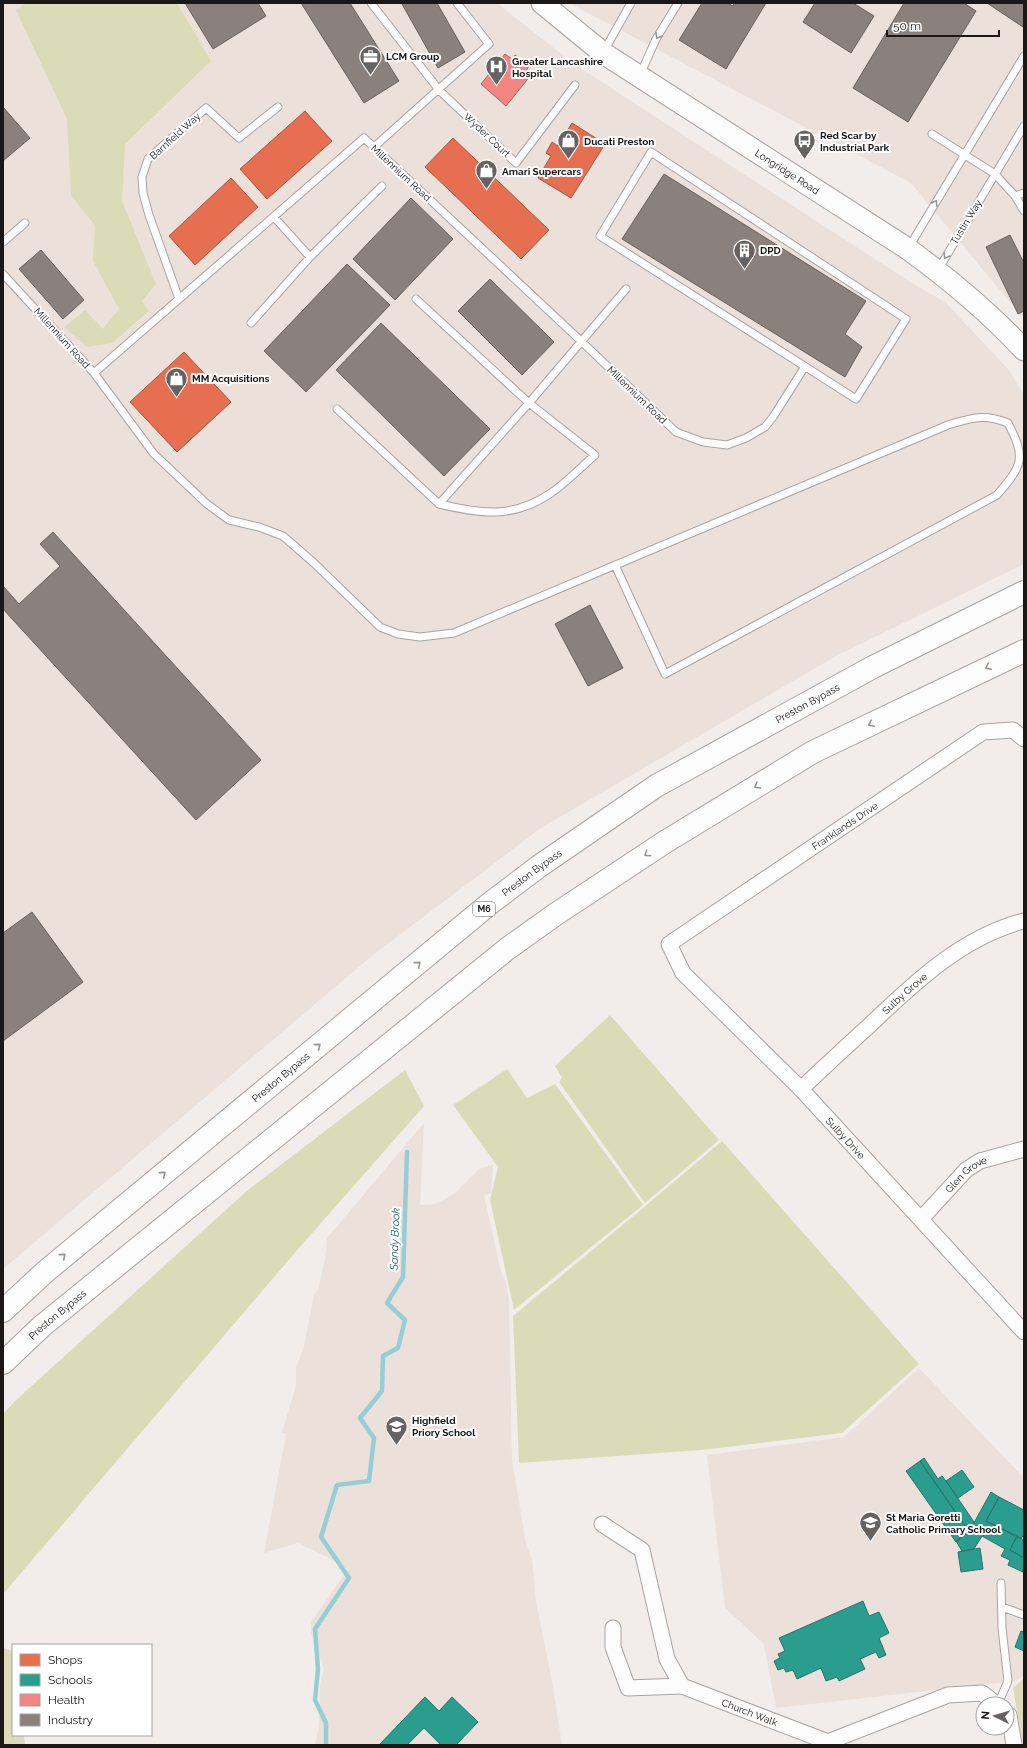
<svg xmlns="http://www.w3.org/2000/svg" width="1027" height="1748" font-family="Raleway,sans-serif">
  <rect width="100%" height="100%" fill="#f2edeb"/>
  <path fill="#ece0db" d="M3 3H497L574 64 915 285 945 302 1009 370 1024 395V564L836 656 541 828 373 955 3 1269Z
    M569 3H1024V319L911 183Z
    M424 1123 420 1205 434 1204 447 1198 455 1193 477 1171 483 1167 493 1165 491 1193 484 1195 501 1271 506 1284 509 1300 512 1459 526 1544 532 1559 536 1601 552 1681 562 1745H315L319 1725 320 1685 324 1668 311 1633V1622L348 1569 327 1557 298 1543 264 1553 286 1434 282 1433 296 1385V1368L304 1346 314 1294 318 1290 325 1258 327 1238Z
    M919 1368 1024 1478V1675L1016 1681 776 1708 764 1644 725 1608 707 1455 844 1437Z"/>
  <path fill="#dbdbb8" d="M26 3H177L211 61 125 144 122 201 156 284 142 301 149 311 112 343 87 347 64 327 85 310 103 329 119 309 93 261 95 226 71 195 67 119 16 10Z
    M610 1015 719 1140 645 1203 559 1082 562 1078 555 1066Z
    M507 1069 527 1098 555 1084 643 1205 514 1310 490 1200 498 1167 453 1105Z
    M405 1070 424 1106 299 1248 3 1594V1414L15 1401 249 1189Z
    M722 1141 919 1364 842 1433 701 1450 519 1463 513 1316 643 1208Z
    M3 1648 12 1651 13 1660V1735H24L25 1745H3Z
    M1024 1678V1745H1023L1013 1688Z"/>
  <path fill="#e76f51" stroke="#aa553f" d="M305 111 332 141 267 199 240 169Z
    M572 123 605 144 571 198 538 178 551 156 546 153 552 142 558 146Z
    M453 138 549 230 521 259 425 167Z
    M231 178 258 207 195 265 169 236Z
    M184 352 231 402 177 452 130 402Z"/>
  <path fill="#2a9d8f" stroke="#25756b" d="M924 1458 938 1479 942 1476 946 1481 974 1522 967 1528 920 1461Z
    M920 1461 969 1532 956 1542 906 1471Z
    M962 1470 974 1487 958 1498 946 1481Z
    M991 1492 999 1497 986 1521 1017 1536 1010 1550 1024 1558 1023 1572 1008 1565 1010 1560 1001 1556 1005 1549 982 1536 974 1549 962 1551 956 1541 969 1532Z
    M999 1497 1024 1510V1534L1021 1539 986 1521Z
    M1017 1536 1024 1540V1558L1010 1550Z
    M980 1548 983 1569 961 1572 958 1552Z
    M863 1601 869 1616 879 1612 889 1633 879 1638 886 1655 879 1658 876 1652 860 1659 865 1669 839 1681 837 1677 826 1681 821 1668 797 1679 793 1670 786 1672 784 1668 778 1670 774 1661 780 1658 778 1654 785 1651 779 1638Z
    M1021 1631 1024 1632V1651L1015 1647Z
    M425 1697 439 1711 452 1697 478 1722 456 1745H441L424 1728 407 1745H379Z"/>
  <path fill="#f28482" stroke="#b16362" d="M505 54 512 59 515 55 529 66 526 71 531 75 506 106 481 84Z"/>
  <path fill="#8a817c" stroke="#68615d" d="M185 3H258L266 16 213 49Z
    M301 3H350L399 81 364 103Z
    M404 3H437L465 52 438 68 402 4Z
    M702 3H728L733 6 734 3H766L726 69 679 40Z
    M815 3H853L874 16 851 53 803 22Z
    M904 3H964L976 11 908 122 853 88Z
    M987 3H1024V26L1023 27Z
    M3 107 30 138 3 161Z
    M664 174 866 301 845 334 862 347 845 377 622 239Z
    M411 198 453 239 395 300 353 259Z
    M1010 235 1024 263V311L1018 314 986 247Z
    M41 250 84 300 63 319 19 269Z
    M347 264 390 305 306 392 264 351Z
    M490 279 554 342 522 375 458 311Z
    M381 323 490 429 444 476 336 370Z
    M53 532 261 760 196 820 3 609V586L19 604 60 566 40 544Z
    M590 605 623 668 588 686 555 624Z
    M32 912 83 982 3 1041V933Z"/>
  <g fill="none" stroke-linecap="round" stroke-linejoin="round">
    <path stroke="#95ced4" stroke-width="4.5" d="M326 1745V1723L315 1700 318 1669 315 1629 349 1578 321 1537 337 1485 369 1481 374 1438 360 1418 382 1391 383 1356 398 1348 405 1320 387 1303 403 1277 407 1152"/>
    <defs>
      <path id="lane" d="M371 3 439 90 516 163 575 85
        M604 51 631 3
        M640 75 656 39 678 3
        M932 134 995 174 1015 196 1024 211
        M374 147 489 44 457 3
        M651 152 906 319 856 399 600 236Z
        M1015 196 1024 193
        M274 217 310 257 382 186
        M3 242 25 223
        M909 247 1024 56
        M938 270 1024 126
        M3 274 94 373 364 138 581 341 676 432 703 442 727 445 746 438 765 427 773 417 804 368
        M179 299 149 215 143 193 142 177 148 159 206 108 239 138 278 107
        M416 299 529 403 595 455C580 468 566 483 551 493 513 519 481 514 439 504
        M251 323 310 257
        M94 373 154 454 207 504 229 520 259 527 283 536 314 563 380 627 398 634 420 637 454 633 948 425C972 418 983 413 1008 423 1026 458 1023 465 997 495L665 674 615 565
        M337 409 439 504 529 403 626 289
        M1002 1607 1024 1615
        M998 1704 1008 1681 1002 1628 1001 1583"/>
      <g id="street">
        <path id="s1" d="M1024 739 1013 730 983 732 669 944 683 973 801 1089 1024 1332"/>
        <path id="s2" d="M801 1089C824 1067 848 1045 872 1023 916 981 964 936 1024 921"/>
        <path id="s3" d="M921 1219 966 1170 980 1161 1024 1149"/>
        <path id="s4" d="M602 1524 642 1550 667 1659 682 1686 828 1742 948 1695 982 1693 996 1704"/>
        <path d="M613 1628V1647L628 1688 682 1686"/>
        <path d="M1007 1714 1009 1715 1014 1745"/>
      </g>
      <g id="secondary">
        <path id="s5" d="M542 3 603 53 908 249C949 279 989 312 1024 350"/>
      </g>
      <g id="highway">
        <path id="s6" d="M3 1311 45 1272 488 905 538 867 656 786 873 667 1024 592"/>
        <path id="s7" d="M3 1363 42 1326 507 949 556 914 665 842 813 752 1024 651"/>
      </g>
    </defs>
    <use href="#lane" stroke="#a8a4a3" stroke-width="9"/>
    <use href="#street" stroke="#a8a4a3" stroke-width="17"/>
    <use href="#secondary" stroke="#a8a4a3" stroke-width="23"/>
    <use href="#highway" stroke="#a8a4a3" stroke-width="24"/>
    <use href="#lane" stroke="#fdfcfc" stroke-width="7"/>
    <use href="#street" stroke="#fdfcfc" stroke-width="15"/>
    <use href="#secondary" stroke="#fdfcfc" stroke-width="21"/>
    <use href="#highway" stroke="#fdfcfc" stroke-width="22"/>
  </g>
  <defs><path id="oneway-chevron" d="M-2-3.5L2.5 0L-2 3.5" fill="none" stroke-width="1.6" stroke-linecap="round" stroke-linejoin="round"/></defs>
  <g stroke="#979594">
    <use href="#oneway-chevron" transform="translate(658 36) rotate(120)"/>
    <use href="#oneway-chevron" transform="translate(935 203) rotate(-59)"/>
    <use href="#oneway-chevron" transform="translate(946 256) rotate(121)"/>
    <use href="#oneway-chevron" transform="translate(988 667) rotate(154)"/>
    <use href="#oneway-chevron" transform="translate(871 724) rotate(154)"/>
    <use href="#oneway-chevron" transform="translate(757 786) rotate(149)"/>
    <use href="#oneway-chevron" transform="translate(647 854) rotate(146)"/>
    <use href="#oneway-chevron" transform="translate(418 964) rotate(-40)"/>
    <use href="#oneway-chevron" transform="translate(318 1046) rotate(-40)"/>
    <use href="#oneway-chevron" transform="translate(163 1174) rotate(-40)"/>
    <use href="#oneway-chevron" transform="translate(63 1256) rotate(-40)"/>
  </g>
  <defs>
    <symbol id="office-pin" viewBox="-11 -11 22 30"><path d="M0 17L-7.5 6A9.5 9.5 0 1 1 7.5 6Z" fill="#666261" stroke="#fff"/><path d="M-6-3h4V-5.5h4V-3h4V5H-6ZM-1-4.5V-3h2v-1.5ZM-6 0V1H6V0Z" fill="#fff"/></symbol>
    <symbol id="hospital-pin" viewBox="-11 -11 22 30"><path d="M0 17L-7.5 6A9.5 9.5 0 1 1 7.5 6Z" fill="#666261" stroke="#fff"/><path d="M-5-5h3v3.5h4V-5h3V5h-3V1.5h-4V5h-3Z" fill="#fff"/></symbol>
    <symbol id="shop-pin" viewBox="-11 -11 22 30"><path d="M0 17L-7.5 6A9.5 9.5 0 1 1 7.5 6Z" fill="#666261" stroke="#fff"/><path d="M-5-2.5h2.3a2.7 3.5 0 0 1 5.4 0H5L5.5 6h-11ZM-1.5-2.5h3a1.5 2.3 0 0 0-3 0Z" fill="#fff"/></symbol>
    <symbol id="bus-pin" viewBox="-11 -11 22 30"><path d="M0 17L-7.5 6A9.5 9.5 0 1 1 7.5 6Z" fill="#666261" stroke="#fff"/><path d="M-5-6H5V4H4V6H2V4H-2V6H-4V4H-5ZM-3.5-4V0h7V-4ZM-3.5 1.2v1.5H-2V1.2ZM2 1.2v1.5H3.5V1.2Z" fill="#fff"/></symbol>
    <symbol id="building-pin" viewBox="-11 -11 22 30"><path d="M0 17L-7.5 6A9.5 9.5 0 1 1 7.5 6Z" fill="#666261" stroke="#fff"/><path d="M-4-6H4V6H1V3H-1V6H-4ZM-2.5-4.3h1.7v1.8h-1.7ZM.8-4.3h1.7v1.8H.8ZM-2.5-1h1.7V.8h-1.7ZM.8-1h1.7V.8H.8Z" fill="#fff"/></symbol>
    <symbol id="school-pin" viewBox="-11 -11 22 30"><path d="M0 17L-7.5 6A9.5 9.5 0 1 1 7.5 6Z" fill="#666261" stroke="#fff"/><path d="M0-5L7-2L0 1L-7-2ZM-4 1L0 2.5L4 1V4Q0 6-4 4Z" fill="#fff"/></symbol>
  </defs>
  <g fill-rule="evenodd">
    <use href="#office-pin" x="358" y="44" width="25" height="34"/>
    <use href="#hospital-pin" x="484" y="54" width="25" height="34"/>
    <use href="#shop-pin" x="556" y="128" width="25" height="34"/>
    <use href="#bus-pin" x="792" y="128" width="25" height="34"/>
    <use href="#shop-pin" x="474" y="158" width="25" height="34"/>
    <use href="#building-pin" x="732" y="238" width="25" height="34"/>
    <use href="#shop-pin" x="164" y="366" width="25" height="34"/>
    <use href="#school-pin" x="384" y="1414" width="25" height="34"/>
    <use href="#school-pin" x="858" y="1510" width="25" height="34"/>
  </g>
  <g text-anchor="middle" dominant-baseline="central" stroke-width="4" stroke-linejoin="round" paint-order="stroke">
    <rect fill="#fff" stroke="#5f5d5c" stroke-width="1" x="473" y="902" width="22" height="14" rx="3"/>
    <g font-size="9" font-weight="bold" fill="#1a1716">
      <text x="484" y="909">M6</text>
    </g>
    <g font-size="10" font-weight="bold" fill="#1a1716" stroke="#fff" text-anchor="start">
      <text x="386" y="56">LCM Group</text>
      <text x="512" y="61">Greater Lancashire<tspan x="512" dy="12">Hospital</tspan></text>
      <text x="820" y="135">Red Scar by<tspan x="820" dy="12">Industrial Park</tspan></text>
      <text x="584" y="141">Ducati Preston</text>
      <text x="502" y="171">Amari Supercars</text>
      <text x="760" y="250">DPD</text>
      <text x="192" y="378">MM Acquisitions</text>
      <text x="412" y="1420">Highfield<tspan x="412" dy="12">Priory School</tspan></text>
      <text x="886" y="1517">St Maria Goretti<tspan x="886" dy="12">Catholic Primary School</tspan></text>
    </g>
    <g font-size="10" fill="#1a1716" stroke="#fff">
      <text transform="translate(487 135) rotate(43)">Wyder Court</text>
      <text transform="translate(175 136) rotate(-42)">Barnfield Way</text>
      <text stroke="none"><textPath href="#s5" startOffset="298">Longridge Road</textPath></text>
      <text transform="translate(401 173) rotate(43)">Millennium Road</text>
      <text transform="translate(966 222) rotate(-59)">Tustin Way</text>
      <text transform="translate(62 338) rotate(48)">Millennium Road</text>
      <text transform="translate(637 395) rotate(44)">Millennium Road</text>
      <text stroke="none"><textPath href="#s6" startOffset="1011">Preston Bypass</textPath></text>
      <text transform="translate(845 826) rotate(-34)">Franklands Drive</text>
      <text stroke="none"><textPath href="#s6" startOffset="687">Preston Bypass</textPath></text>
      <text stroke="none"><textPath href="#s2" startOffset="141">Sulby Grove</textPath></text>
      <text stroke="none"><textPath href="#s6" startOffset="363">Preston Bypass</textPath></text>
      <text stroke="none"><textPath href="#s1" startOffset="687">Sulby Drive</textPath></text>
      <text stroke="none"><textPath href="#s3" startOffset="64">Glen Grove</textPath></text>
      <text stroke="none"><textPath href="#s7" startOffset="73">Preston Bypass</textPath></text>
      <text stroke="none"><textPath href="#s4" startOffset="263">Church Walk</textPath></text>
    </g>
    <g font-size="11" font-style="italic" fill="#185e65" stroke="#fff">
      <text transform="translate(395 1239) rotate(-88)">Sandy Brook</text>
    </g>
  </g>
  <rect width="1027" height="1748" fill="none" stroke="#1a1716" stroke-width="8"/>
  <rect x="12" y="1644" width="140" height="92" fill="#ffffff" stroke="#a3a2a2"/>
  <rect x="20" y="1654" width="20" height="12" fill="#e76f51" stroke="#a3a2a2"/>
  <text x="48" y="1664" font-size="12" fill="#1a1716">Shops</text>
  <rect x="20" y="1674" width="20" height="12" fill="#2a9d8f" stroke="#a3a2a2"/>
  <text x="48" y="1684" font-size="12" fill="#1a1716">Schools</text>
  <rect x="20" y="1694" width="20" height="12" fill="#f28482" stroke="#a3a2a2"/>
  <text x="48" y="1704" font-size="12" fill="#1a1716">Health</text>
  <rect x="20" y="1714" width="20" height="12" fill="#8a817c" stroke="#a3a2a2"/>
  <text x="48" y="1724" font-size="12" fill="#1a1716">Industry</text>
  <g transform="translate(995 1716) rotate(275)"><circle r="19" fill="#ffffff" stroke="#a3a2a2"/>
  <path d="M0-3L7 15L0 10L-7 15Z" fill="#666261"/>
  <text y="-6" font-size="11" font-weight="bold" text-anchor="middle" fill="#1a1716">N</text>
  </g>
  <path d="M887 30v6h112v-6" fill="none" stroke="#1a1716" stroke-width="2"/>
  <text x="893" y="30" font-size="12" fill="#1a1716" stroke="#ffffff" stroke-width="3" paint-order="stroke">50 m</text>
</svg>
